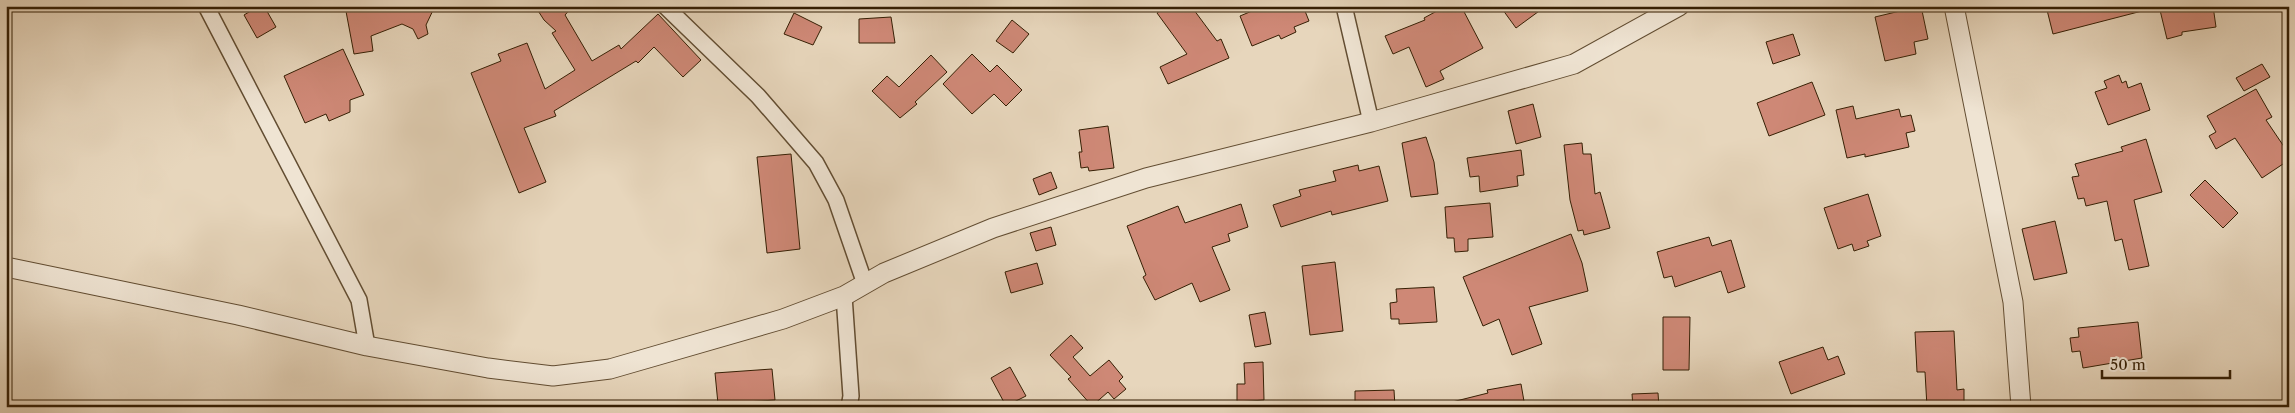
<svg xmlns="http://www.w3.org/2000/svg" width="2295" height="413" font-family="'Libre Caslon Text',serif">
  <rect width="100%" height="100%" fill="#e7d6bc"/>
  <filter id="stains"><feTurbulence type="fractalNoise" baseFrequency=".004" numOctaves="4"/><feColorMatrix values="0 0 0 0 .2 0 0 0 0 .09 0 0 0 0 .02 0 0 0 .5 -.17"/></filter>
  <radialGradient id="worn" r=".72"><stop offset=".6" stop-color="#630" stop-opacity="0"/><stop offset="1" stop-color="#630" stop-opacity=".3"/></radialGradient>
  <path fill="#ce8876" stroke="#351f04" d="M259 6H264L276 27 257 38 244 15Z
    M345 6H435L426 25 428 34 418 39 413 29 402 24 371 36 373 51 354 54Z
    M535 6H573L565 15 592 61 619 45 621 49 658 14 701 60 683 77 654 47 638 63 636 61 554 111 556 116 524 128 546 182 519 193 471 73 501 61 498 54 527 43 545 89 575 70 552 33 556 31 544 20Z
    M1167 6H1191L1217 41 1221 39 1229 58 1168 84 1160 67 1187 54 1157 13Z
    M1264 6H1303L1309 21 1294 27 1296 32 1281 39 1279 35 1252 46 1240 16Z
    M1446 6H1461L1483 48 1440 71 1444 79 1426 87 1409 47 1393 54 1385 36 1425 20 1424 18Z
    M1500 6H1546L1516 28Z
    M1921 6 1928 39 1914 42 1916 54 1885 61 1875 17Z
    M2046 6H2142V11L2053 34Z
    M2159 6H2213L2216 27 2182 32V35L2167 39Z
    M794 13 822 27 813 45 784 34Z
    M891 17 895 43H859V19Z
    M1012 20 1029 34 1013 53 996 41Z
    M1793 34 1800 55 1773 64 1766 42Z
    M343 49 364 95 350 100V112L329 121 326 114 305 123 284 76Z
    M972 54 990 72 997 65 1022 90 1006 106 994 94 972 114 943 84Z
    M931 55 947 72 915 102 917 104 900 118 872 91 887 76 899 87Z
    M2262 64 2270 77 2244 91 2236 78Z
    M2119 75 2122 83 2126 81 2128 88 2141 83 2150 110 2108 125 2095 92 2107 88 2104 81Z
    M1812 82 1825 115 1769 136 1757 103Z
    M2256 89 2272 117 2266 120 2289 154V160L2262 178 2235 138 2216 149 2209 136 2216 132 2207 116Z
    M1533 104 1541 137 1516 144 1508 111Z
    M1853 106 1856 119 1899 109 1901 117 1911 115 1915 131 1906 133 1909 147 1865 157V154L1847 158 1836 110Z
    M1108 126 1114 168 1089 171 1088 167 1081 168 1079 152H1082L1079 130Z
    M1426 137 1434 162 1438 194 1411 197 1402 143Z
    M2146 139 2162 192 2134 200 2149 266 2129 270 2122 239 2115 241 2107 201 2086 206 2084 198 2078 199 2072 177 2079 176 2075 164 2123 151 2121 147Z
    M1582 143 1583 154H1591L1595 194 1600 192 1610 228 1584 235 1583 230 1578 231 1570 200 1564 145Z
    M1521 150 1524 175 1517 176 1518 186 1480 192 1479 176 1470 177 1467 158Z
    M791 154 800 249 767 253 757 157Z
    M1358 165 1359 171 1379 166 1388 201 1332 215 1331 211 1281 227 1273 205 1301 196 1299 190 1336 181 1333 171Z
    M1051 172 1057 188 1039 195 1033 179Z
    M2205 180 2238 213 2223 228 2190 195Z
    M1868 194 1881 236 1867 241 1869 246 1854 251 1852 244 1838 249 1824 208Z
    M1490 203 1493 237 1468 239V251L1455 252 1454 238H1447L1445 207Z
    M1241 204 1248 227 1228 234 1230 241 1212 247 1230 290 1200 302 1192 283 1155 300 1143 277 1146 275 1127 226 1178 206 1185 223Z
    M2055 221 2067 273 2034 280 2022 229Z
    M1051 227 1056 245 1036 251 1030 233Z
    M1571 234 1582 263 1588 291 1529 307 1542 344 1512 355 1499 319 1483 326 1463 277Z
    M1709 237 1712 246 1731 240 1745 287 1728 293 1721 271 1675 287 1672 276 1664 278 1657 252Z
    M1335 262 1343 331 1310 335 1302 266Z
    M1037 263 1043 284 1011 293 1005 272Z
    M1434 287 1437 322 1399 324V319H1391L1390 303 1397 302 1396 289Z
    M1265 312 1271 344 1255 347 1249 315Z
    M1663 317H1690L1689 370H1663Z
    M2138 322 2142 358 2083 368 2080 351 2072 352 2070 338 2079 337 2078 328Z
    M1954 331 1957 390 1964 389V407H1927L1925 372H1917L1915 332Z
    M1071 335 1083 348 1073 357 1090 376 1109 360 1123 377 1119 381 1126 389 1114 399 1108 392 1092 406 1068 379 1071 377 1050 355Z
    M1823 347 1828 360 1838 356 1845 374 1791 394 1779 362Z
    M1263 362 1264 400 1237 402V384H1245L1244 363Z
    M1010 367 1026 396 1006 406 991 378Z
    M772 369 775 400 718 404 715 373Z
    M1521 384 1525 407H1453L1452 402 1488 393 1487 390Z
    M1394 390 1395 407H1355V391Z
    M1658 393 1659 407H1633L1632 394Z"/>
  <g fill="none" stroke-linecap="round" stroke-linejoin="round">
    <defs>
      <path id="minor" d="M206 6 359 300 367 346
        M665 6 758 96 816 163 836 200 865 284
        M1344 6 1371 122
        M844 296 851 396 849 407"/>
      <path id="tertiary" d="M1954 6 2013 302 2021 407
        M6 267 238 315 367 346 488 368 553 376 610 369 783 319 844 296 884 273 993 228 1146 178 1371 122 1574 64 1679 6"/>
    </defs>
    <use href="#minor" stroke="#624d32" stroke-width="18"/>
    <use href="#tertiary" stroke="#624d32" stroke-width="21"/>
    <use href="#minor" stroke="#efe4d3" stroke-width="15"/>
    <use href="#tertiary" stroke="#efe4d3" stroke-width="19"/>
  </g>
  <rect width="2295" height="413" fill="none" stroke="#e7d6bc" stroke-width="25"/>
  <rect x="8" y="8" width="2280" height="398" fill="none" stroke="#351f04" stroke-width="2.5"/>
  <rect x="12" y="12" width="2270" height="388" fill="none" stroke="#351f04"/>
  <path d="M2102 370v8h128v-8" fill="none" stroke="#351f04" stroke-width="2.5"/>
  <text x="2110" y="370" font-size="15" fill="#351f04" stroke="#efe4d3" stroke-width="4" paint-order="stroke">50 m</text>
  <rect width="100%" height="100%" filter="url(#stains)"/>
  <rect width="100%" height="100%" fill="url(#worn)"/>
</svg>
